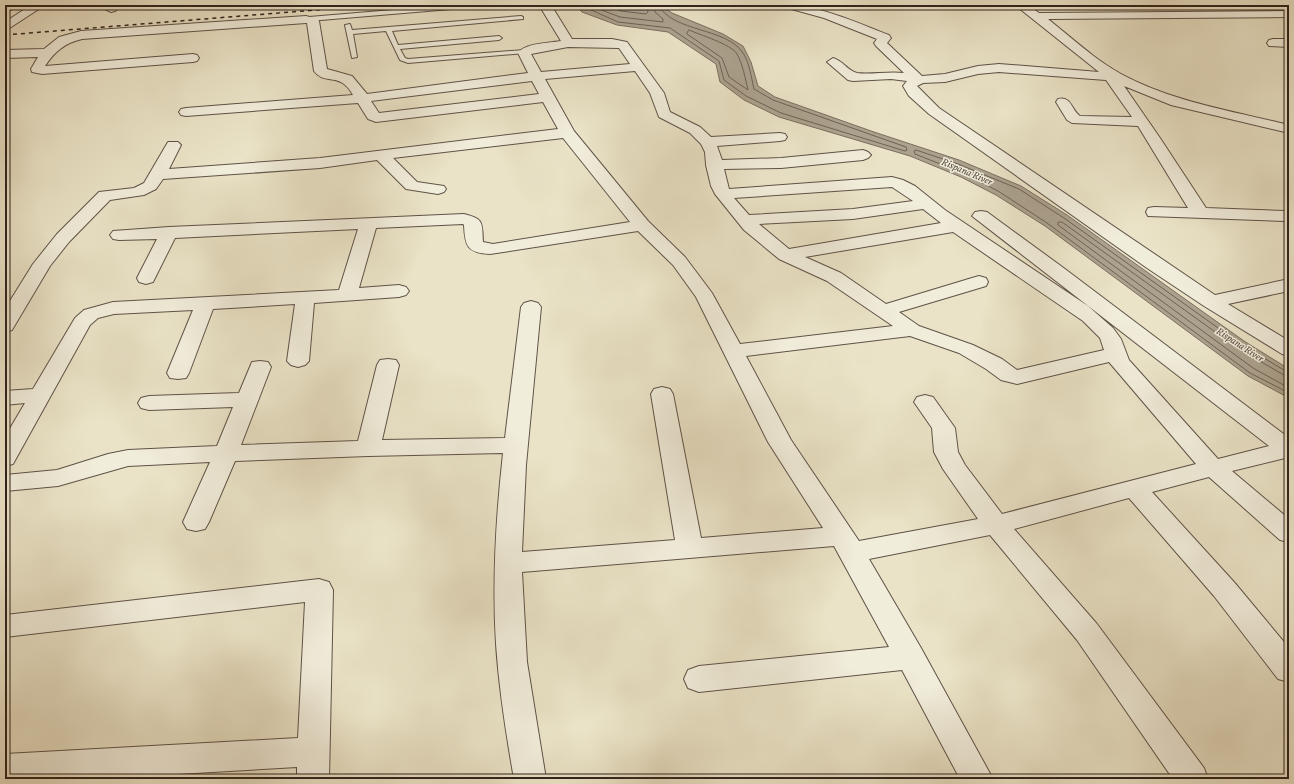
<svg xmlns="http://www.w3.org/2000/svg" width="1294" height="784" font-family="Vollkorn,serif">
  <rect width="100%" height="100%" fill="#eae3c7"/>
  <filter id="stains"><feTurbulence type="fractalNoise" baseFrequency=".005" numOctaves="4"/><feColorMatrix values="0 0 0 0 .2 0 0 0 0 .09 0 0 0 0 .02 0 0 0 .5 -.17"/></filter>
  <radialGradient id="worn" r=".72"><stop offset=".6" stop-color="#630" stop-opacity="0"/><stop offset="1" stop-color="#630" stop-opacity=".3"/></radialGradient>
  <path fill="#aba18d" stroke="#7a6e60" d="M575 5H660L672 13 723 34 743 46 751 62 758 86 775 97 874 132 959 160 1021 186 1067 215 1244 341 1289 369V398L1248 376 1045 226 996 195 961 177 910 156 779 117 744 100 720 82 716 64 668 32 617 25 582 12Z"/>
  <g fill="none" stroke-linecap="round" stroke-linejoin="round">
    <path stroke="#6e6254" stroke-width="1" d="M580 5 618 22 670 28 719 61 724 80 746 96 781 113 905 151 907 150 906 147 773 100 754 89C751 77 750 64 743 53 726 27 674 33 658 5
      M588 5 620 17 663 22V19L655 12 653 5
      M603 5 621 11 646 14 648 12 647 5
      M689 30C700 35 731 44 737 54 743 65 745 78 748 90L729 77 722 58 687 34Z
      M1289 373 1242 345 1064 218 1019 189 958 164 916 150 914 151 915 154 963 173 998 191 1047 223 1250 373 1289 393
      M1289 378 1239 349 1062 222H1058V225L1253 368 1289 388"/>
    <defs>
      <path id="service" d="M453 5H478L475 7 309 21 306 19 309 17Z
        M521 16 523 17V19L392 31 398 45 499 36 502 38 499 40 400 49 405 58 408 59 524 50 526 51V53L408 63 400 60 386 31 353 34 357 57 352 58 345 25 350 24 352 30Z"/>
      <path id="minor" d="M109 5H121L115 11 111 12 105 9Z
        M539 5H551L572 39H612L627 42 664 93 670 112 700 127 711 137 780 133 785 134 787 137 785 140 780 141 717 146 722 160 781 158 863 150 868 152 871 155 868 158 863 160 781 168 724 169 729 189 892 177 903 180 915 186 945 210 1088 306 1113 328 1121 339 1129 360 1218 459 1269 446 972 216 975 212 981 211 987 212 1065 269 1289 438V457L1232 471 1289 519V542L1280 540 1209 477 1152 492 1234 582 1289 648V682L1278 679 1214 596 1129 498 1014 529 1097 624 1204 768 1208 779H1173L1077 640 990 535 869 559 921 648 993 779H960L902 670 699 692 688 688 684 679 688 670 699 666 889 647 834 546 522 572 527 662 546 779H514C506 734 499 689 496 644 492 580 496 516 503 453L368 456 235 461 209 522 205 529 196 531 187 529 183 522 210 462 128 466 58 486 5 491V475L57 470 108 454 128 450 217 446 233 407 149 410 141 408 138 403 141 398 149 396 239 393 252 362 260 361 268 362 271 367 241 445 358 441 377 365 380 360 388 359 396 360 399 365 382 440 505 438 521 307 524 303 531 301 538 303 541 307 526 465 522 552 675 540 651 394 654 389 662 387 670 389 673 394 701 538 823 528 768 442 696 297 673 265 638 231 490 254C467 253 465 246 464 225L463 224 376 228 359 288 399 285 406 287 409 291 406 295 399 297 314 303 309 361 305 365 298 367 291 365 287 361 295 304 213 309 189 373 186 378 178 379 170 378 167 373 193 310 114 314 98 318 90 325 13 464 5 466V437L25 403 5 405V391L33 389 75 318 84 310 113 302 339 290 358 229 175 238 153 282 146 284 139 282 137 278 157 239 119 240 113 239 110 235 113 231 169 227 464 214C484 219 482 222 483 242L493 244 630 222 563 138 393 158 417 182 444 186 446 189 444 192 438 194 406 189 377 160 320 168 163 179 156 189 144 195 110 200 69 242 50 266 12 330 5 332V309L33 264 57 234 99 192 134 188 144 183 168 142H178L181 145 169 169 320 158 558 129 543 102 376 122 368 119 358 103 186 116 181 115 179 112 181 109 186 108 353 95C340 71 325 86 314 71L307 23H306L82 39C65 43 55 51 45 66L193 54 197 55 199 58 197 61 193 62 42 74 32 72 31 69 38 57 5 58V50L44 49 59 37 81 31 306 16 317 19 319 21 327 69 352 76 367 94 528 73 518 53C525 43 549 43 561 41ZM568 47 619 48 630 64 541 72 531 54ZM635 71 650 93 659 117 690 133 701 144 705 152 706 165 711 186 715 194 744 230 779 259 827 281 893 326 740 344 712 293 685 257 648 221 574 131 545 79ZM532 81 539 94 379 113 371 101ZM892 187 913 201 853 209 749 215 734 198ZM923 209 941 223 789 249 759 224 853 219ZM953 232 1083 321 1100 338 1104 350 1017 370 1002 359 973 345 919 326 899 312 986 286 988 282 986 278 979 276 972 278 886 304 841 273 805 257ZM910 336 959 353 986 369 1001 380 1017 384 1109 362 1196 464 1002 514 965 465 958 452 955 428 933 397 925 395 917 397 914 402 932 428 934 452 943 469 978 519 859 541 791 440 746 356Z
        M782 5C820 5 855 22 889 35L891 38 887 43 922 76 945 74 978 66 999 64 1099 72 1015 5H1028L1039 13 1289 11V17L1048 19C1072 38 1094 59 1121 74 1173 102 1232 111 1289 125V133L1171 105 1124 86 1160 138 1206 208 1285 211 1289 212V220L1285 221 1148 216 1146 212 1148 208 1154 207 1188 208 1138 126 1072 123 1067 120 1056 102 1058 99C1072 96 1071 110 1080 116L1132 117 1106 80 999 72 978 74 945 82 923 83 917 86 939 108 1215 295 1289 279V291L1228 304 1289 341V356L1282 354 1204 306 1147 268 929 114 909 96 903 86 907 81 891 79 853 81 848 80 827 62 833 58C842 60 848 71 857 73 870 75 888 71 904 73L876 46 874 43 877 39 824 18 784 7Z
        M1273 39H1289V47L1269 46 1267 43 1269 40Z
        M319 579 329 582 333 590 329 779H297V767L90 779H5V754L298 738 305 602 5 637V615Z"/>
      <path id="tertiary" d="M31 5H45L5 31V22Z"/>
      <path id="trunk" d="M5 5H19L5 13Z"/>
    </defs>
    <use href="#service" stroke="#5f5247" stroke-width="2"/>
    <use href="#minor" stroke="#5f5247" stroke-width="2"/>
    <use href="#tertiary" stroke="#5f5247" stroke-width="2"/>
    <use href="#trunk" stroke="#31221c" stroke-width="2"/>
    <use href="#service" fill="#f1eddb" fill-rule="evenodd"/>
    <use href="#minor" fill="#f1eddb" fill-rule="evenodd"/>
    <use href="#tertiary" fill="#f1eddb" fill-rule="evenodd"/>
    <use href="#trunk" fill="#eae3c7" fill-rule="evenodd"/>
    <path stroke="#31221c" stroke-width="1.5" stroke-dasharray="4 4" stroke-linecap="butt" d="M5 35 378 5"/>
  </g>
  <g text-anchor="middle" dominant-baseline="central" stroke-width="3" stroke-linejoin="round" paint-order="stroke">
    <g font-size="10" font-style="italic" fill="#5c4e44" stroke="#f1eddb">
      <text transform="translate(967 172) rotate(23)">Rispana River</text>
      <text transform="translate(1240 345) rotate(33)">Rispana River</text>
    </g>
  </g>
  <rect width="1294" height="784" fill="none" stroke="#eae3c7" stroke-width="20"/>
  <rect x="6" y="6" width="1282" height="772" fill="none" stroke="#31221c" stroke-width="2"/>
  <rect x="10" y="10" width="1274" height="764" fill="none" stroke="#31221c"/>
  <rect width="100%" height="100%" filter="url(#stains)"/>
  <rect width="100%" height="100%" fill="url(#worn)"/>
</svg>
